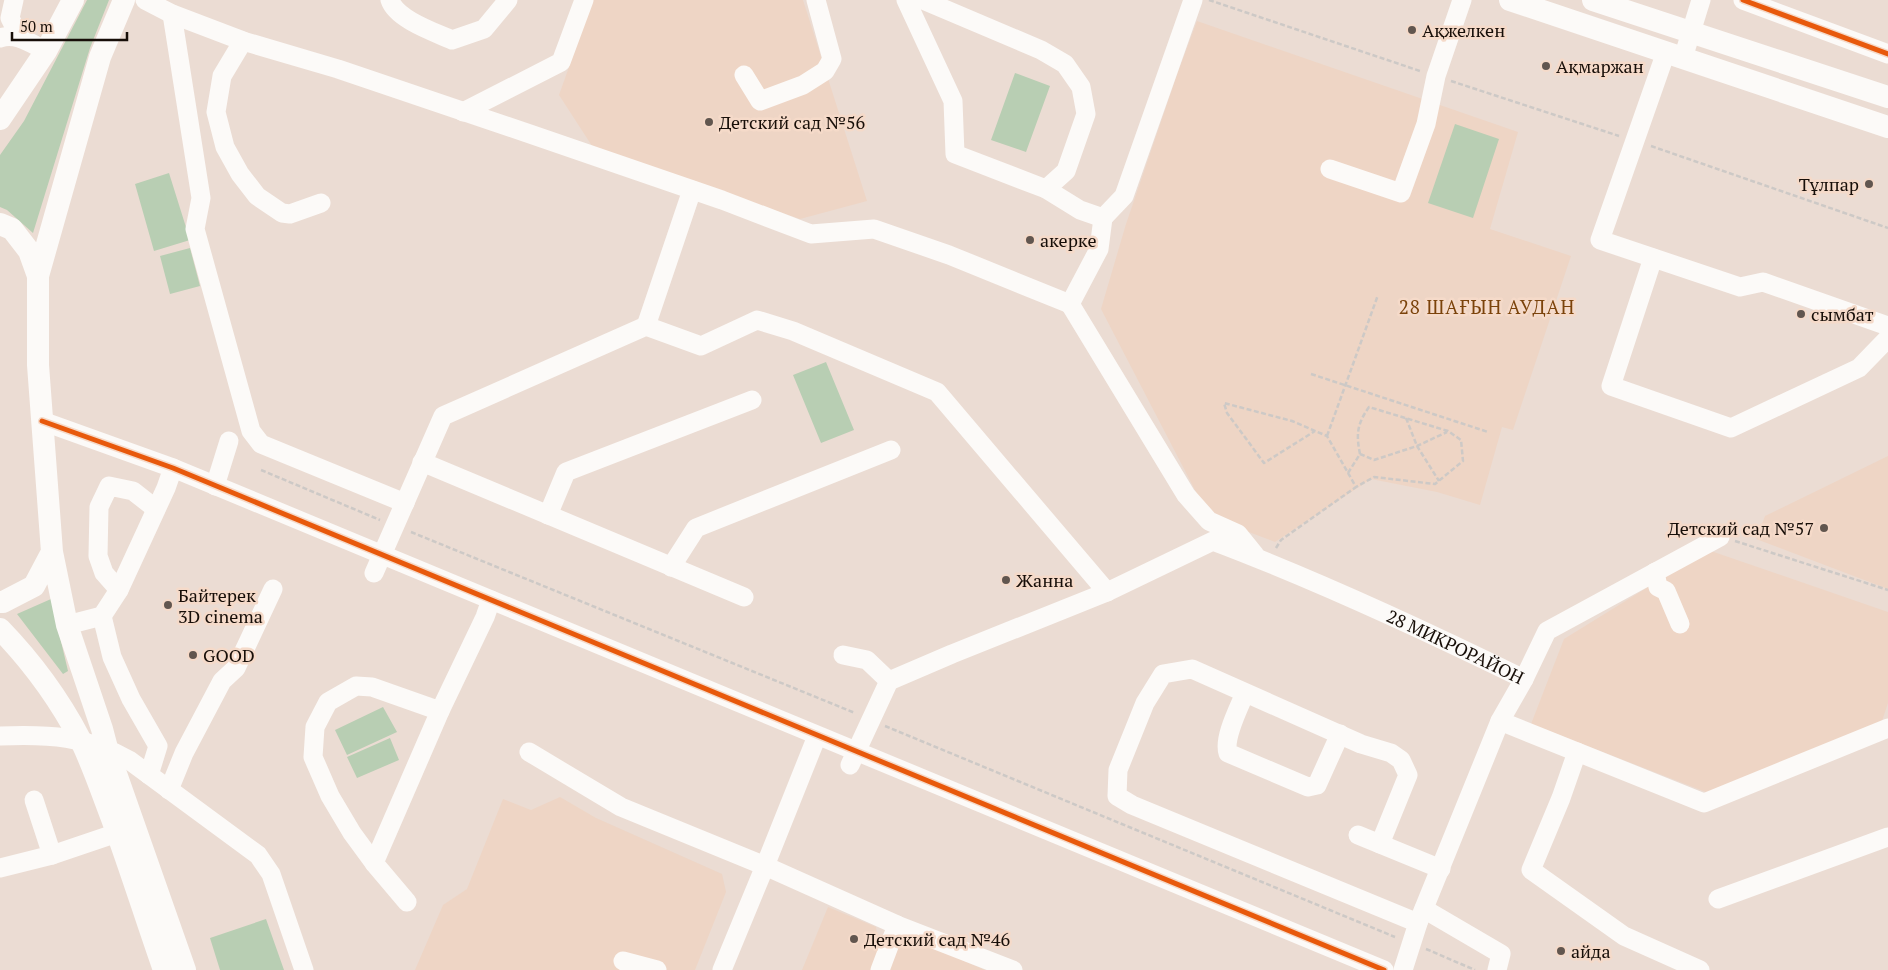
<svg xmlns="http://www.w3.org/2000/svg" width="1888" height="970" font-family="'PT Serif',serif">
  <rect width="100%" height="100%" fill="#ebdcd3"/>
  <path fill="#eed5c5" d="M593 0H803L867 201 800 219 594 149 559 95Z
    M1197 21 1518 132 1490 229 1571 256 1513 430 1502 427 1480 505 1437 492 1371 479 1275 542 1209 517 1101 309 1126 224 1178 72Z
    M1888 456V589L1756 539 1765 516Z
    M1708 550 1888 612V703L1881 724 1711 794 1531 724 1564 639Z
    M560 797 596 818 722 874 726 892 695 970H415L443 905 467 889 503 799 531 810Z
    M828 907 876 927 877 934 896 940 906 936 985 970H802Z"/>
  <path fill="#b8ceb3" d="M87 0H109L90 48 33 233 7 210 0 207V155L24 121Z
    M1015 73 1050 86 1026 152 991 140Z
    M1455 124 1499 139 1473 218 1428 203Z
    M169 173 190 240 154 251 135 184Z
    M190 248 200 286 170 294 160 256Z
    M826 362 854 430 821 443 793 375Z
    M51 599 68 671 63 674 17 614Z
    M383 707 397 732 347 755 335 730Z
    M390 738 399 760 357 778 347 757Z
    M266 919 284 970H220L210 938Z"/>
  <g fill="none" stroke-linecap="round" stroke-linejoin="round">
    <path stroke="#cdc9c6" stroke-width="2.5" stroke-dasharray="5 2.5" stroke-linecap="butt" d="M1209 0 1420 71
      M1451 81 1619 136
      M1651 146 1888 228
      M1311 374 1488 432
      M1406 418 1417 446 1439 481
      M1327 436 1378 295
      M1360 454 1374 460 1417 446 1447 432
      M261 470 380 520
      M1348 473 1360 454C1356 434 1357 424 1369 407L1448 431 1461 440 1463 461 1435 484 1374 477 1356 487
      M411 532 855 713
      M1735 541 1888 590
      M1276 548 1281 540 1356 487 1327 436 1292 421 1224 403 1227 413 1264 463 1315 431
      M885 726 1395 937
      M1426 949 1475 970"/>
    <g stroke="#fcfaf8" stroke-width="19">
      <path d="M14 0 10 18 20 38"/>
      <path d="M145 0 172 14 243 41 222 76 216 112 225 147 240 174 257 196 282 213 290 214 321 203"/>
      <path d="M390 0C396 19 434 32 452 40L484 29 508 0"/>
      <path d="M906 0 953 101 955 154 1046 189 1066 171 1086 114 1081 87 1065 64 1041 50 923 0"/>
      <path d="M1743 0 1888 54"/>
      <path d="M172 14 201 198 195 229 251 431 261 444 405 503"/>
      <path d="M0 38C16 32 32 44 46 51"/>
      <path d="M243 41 338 69 530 134 722 200 811 234 874 229 949 255 1070 304"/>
      <path d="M1666 52 1600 240 1740 287 1763 282 1888 326"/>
      <path d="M1683 58 1701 0"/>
      <path d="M744 75 760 101 803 85 825 71 832 59 816 0"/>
      <path d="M463 112 561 62 584 0"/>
      <path d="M1330 169 1401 193 1426 124 1436 76 1462 0"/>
      <path d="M1046 189 1080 210 1103 218 1124 196 1193 0"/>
      <path d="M1103 218 1099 249 1070 304 1186 495 1209 521 1238 534 1255 555"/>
      <path d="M1653 258 1611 386 1731 428 1859 368 1888 338"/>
      <path d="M646 326 692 190"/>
      <path d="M42 421 173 468 1384 970"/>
      <path d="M422 462 744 597"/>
      <path d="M215 486 229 441"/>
      <path d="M548 515 566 472 752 400"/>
      <path d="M671 567 696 528 891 450"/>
      <path d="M1655 572 1658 587 1666 591 1680 624"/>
      <path d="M374 573 443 416 646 326 701 346 757 320 793 331 937 392 1107 592 952 654 889 681 850 765"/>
      <path d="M119 590 104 573 98 556 99 507 109 486 133 491 156 509"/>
      <path id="s1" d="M1107 592 1213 541C1319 581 1422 629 1524 679L1547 631 1720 537"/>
      <path d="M102 616 112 657 131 699 158 746 149 775"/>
      <path d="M67 625 102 616 119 590 166 488 173 468"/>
      <path d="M843 655 867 660 889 681"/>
      <path d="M1245 693C1239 708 1223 738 1228 753L1308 787 1317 785 1340 734"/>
      <path d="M1500 721 1704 803 1888 728"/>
      <path d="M0 736C50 734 85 736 129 760L258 855 271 874 304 970"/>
      <path d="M529 752 621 807 765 866 817 736"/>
      <path d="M1577 752 1561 798 1531 870 1624 936 1700 970"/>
      <path d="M169 790 184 753 222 681 236 668 273 589"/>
      <path d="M34 800 52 855 117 833"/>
      <path d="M1358 835 1441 869"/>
      <path d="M1380 844 1408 775 1401 760 1391 753 1361 744 1192 669 1163 674 1145 703 1118 770 1117 796 1132 805 1418 923"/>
      <path d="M374 863 440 711"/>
      <path d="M0 868 52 855"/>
      <path d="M1718 899 1888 837"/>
      <path d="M407 902 374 863 352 833 330 796 313 757 315 727 328 702 356 686 372 687 440 711 485 617 491 600"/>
      <path d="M1424 909 1501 954 1497 970"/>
      <path d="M623 961 657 970"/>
      <path d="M722 970 765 866 897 925"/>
      <path d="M880 970 897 925 1013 970"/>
      <path d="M1403 970 1418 923 1500 721 1524 679"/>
    </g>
    <path stroke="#fcfaf8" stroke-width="22" d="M1510 0 1888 127
      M1593 0 1888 97
      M0 119 46 51 73 0
      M0 224 12 229 29 251 38 276V365L52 552 67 625 102 729 107 748 185 970
      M38 276 100 57 124 0
      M0 602H3L34 586 52 552
      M0 629C31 661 59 699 80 739 92 763 101 790 111 816 130 867 146 919 164 970"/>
    <defs>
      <path id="cycleway" d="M1743 0 1888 54
        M42 421 173 468 1384 970"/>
    </defs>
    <use href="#cycleway" stroke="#f5dac9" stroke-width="8"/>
    <use href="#cycleway" stroke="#e8590c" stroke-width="5"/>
  </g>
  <g fill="#61564f" stroke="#f5dac9" stroke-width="2">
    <circle cx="1412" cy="30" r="5"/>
    <circle cx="1546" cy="66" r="5"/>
    <circle cx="709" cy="122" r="5"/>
    <circle cx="1869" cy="184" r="5"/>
    <circle cx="1030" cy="240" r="5"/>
    <circle cx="1801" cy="314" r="5"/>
    <circle cx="1824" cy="528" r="5"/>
    <circle cx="1006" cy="580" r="5"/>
    <circle cx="168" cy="605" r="5"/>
    <circle cx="193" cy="655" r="5"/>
    <circle cx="854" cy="939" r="5"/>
    <circle cx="1561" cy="951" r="5"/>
  </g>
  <g text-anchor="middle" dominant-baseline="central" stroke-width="5" stroke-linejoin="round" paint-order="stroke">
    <g font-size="18" fill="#170e08" stroke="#f5dac9" text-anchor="start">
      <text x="1422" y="30">Ақжелкен</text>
      <text x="1556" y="66">Ақмаржан</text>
      <text x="719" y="122">Детский сад №56</text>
      <text x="1859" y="184" text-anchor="end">Тұлпар</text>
      <text x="1040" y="240">акерке</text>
      <text x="1811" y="314">сымбат</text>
      <text x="1814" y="528" text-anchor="end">Детский сад №57</text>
      <text x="1016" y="580">Жанна</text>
      <text x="178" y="595">Байтерек<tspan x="178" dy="21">3D cinema</tspan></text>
      <text x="203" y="655">GOOD</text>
      <text x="864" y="939">Детский сад №46</text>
      <text x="1571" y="951">айда</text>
    </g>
    <g font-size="18" fill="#170e08" stroke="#f5dac9">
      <text stroke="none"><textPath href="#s1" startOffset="382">28 МИКРОРАЙОН</textPath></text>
    </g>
    <g font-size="19" letter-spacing="1" fill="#7b430b" stroke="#f5dac9">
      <text x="1487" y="306">28 ШАҒЫН АУДАН</text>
    </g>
  </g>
  <path d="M12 32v8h115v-8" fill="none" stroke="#170e08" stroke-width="2.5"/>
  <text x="20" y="32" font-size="15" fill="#170e08" stroke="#f5dac9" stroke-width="4" paint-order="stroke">50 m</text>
</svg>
